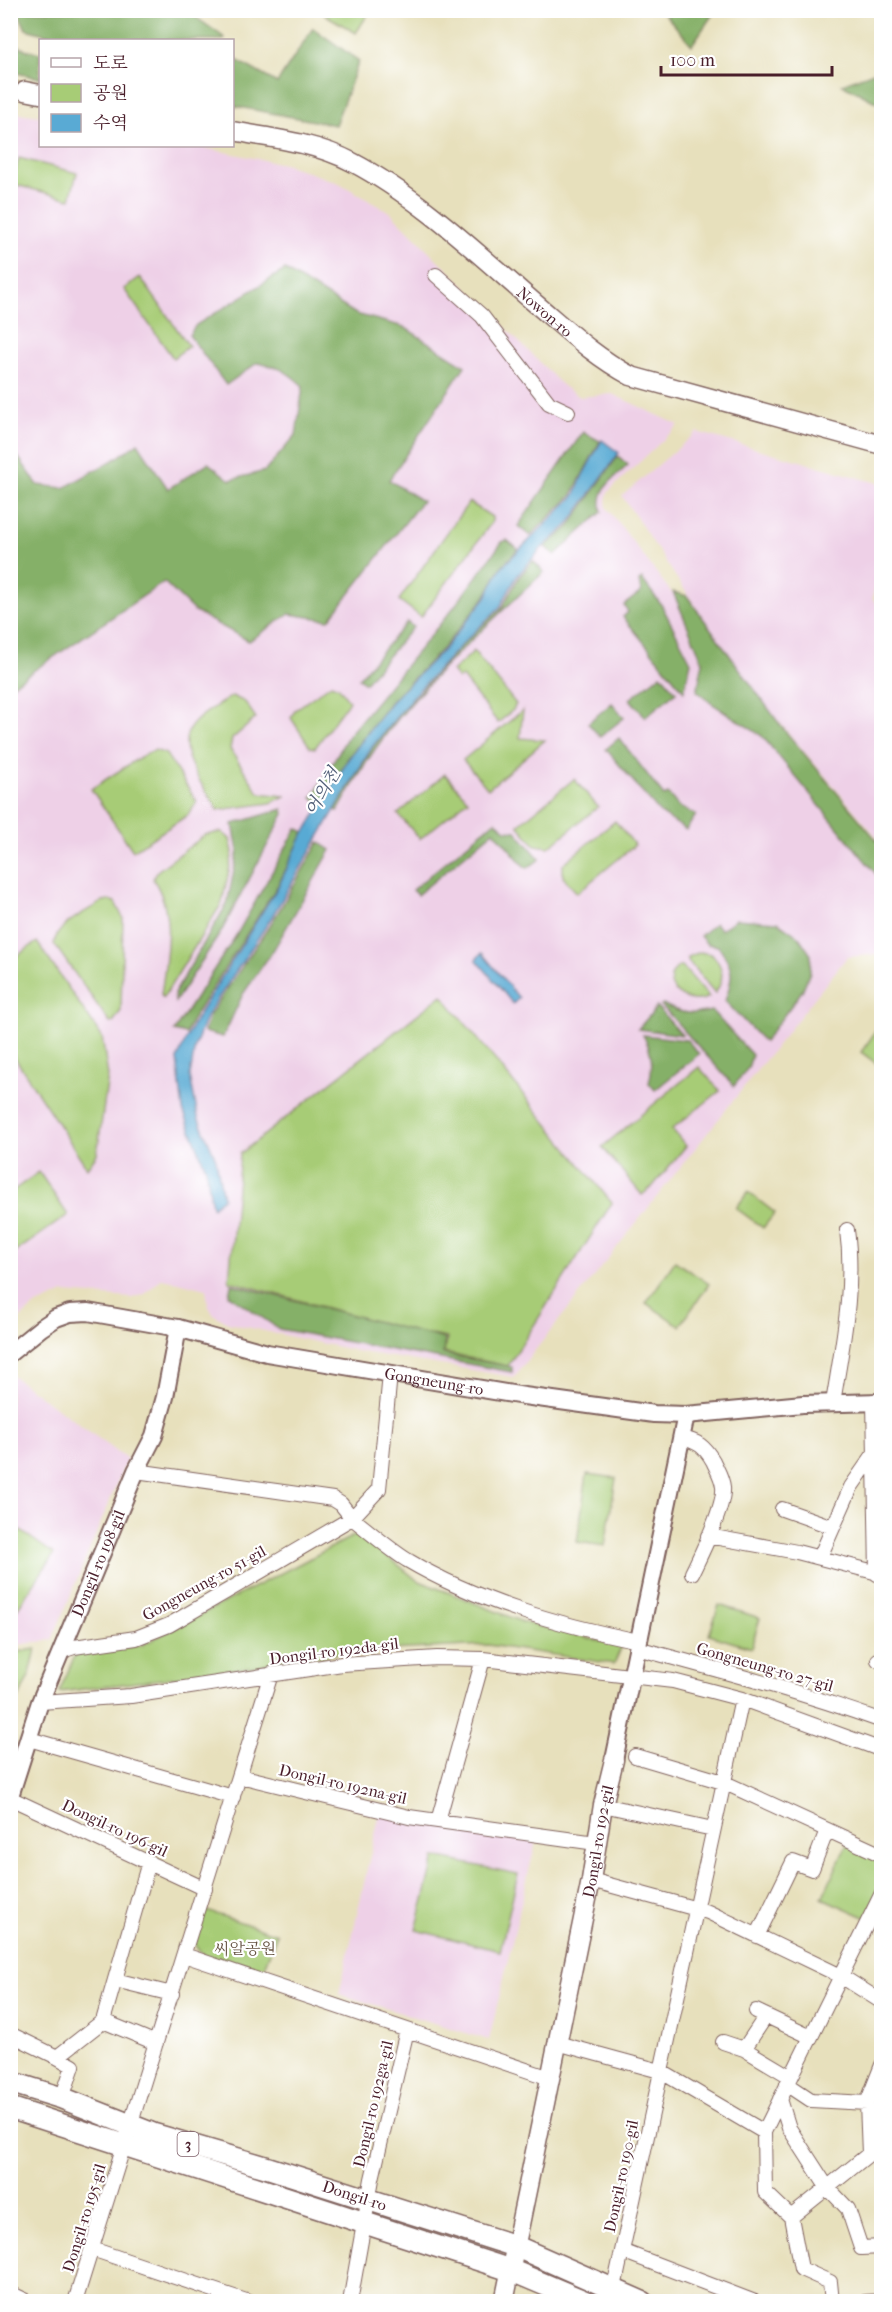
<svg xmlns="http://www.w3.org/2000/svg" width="892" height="2312" font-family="'IM FELL French Canon','Noto Serif KR',serif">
  <rect width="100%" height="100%" fill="#fff"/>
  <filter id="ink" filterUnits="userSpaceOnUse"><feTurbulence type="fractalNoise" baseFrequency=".0167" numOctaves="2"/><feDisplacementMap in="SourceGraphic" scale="12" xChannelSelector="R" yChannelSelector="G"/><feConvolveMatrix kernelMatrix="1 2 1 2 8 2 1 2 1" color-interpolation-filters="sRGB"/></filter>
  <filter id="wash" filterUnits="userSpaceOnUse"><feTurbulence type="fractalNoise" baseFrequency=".008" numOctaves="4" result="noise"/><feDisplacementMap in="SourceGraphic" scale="24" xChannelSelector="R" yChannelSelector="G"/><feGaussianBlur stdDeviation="1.35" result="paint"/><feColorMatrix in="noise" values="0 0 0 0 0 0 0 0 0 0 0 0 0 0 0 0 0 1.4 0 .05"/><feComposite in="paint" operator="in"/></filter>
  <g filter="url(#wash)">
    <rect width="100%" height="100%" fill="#e7e0bc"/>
    <path fill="#eed0e7" d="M10 112 40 116V146H195L288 165 339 183 390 212 563 386 580 397 612 394 679 425 608 492 606 500 607 508 716 651 881 860V954L847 957 514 1377 362 1352 228 1323 213 1314 208 1305 206 1289 162 1278 145 1294 132 1298 64 1293 35 1306 11 1326Z
      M697 432 881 484V566L872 598 882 611 881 842 748 685 622 496Z
      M10 1374 127 1459 52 1640 11 1646Z
      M381 1808 536 1841 489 2040 339 1994Z"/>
    <path fill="#a7cc76" stroke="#787650" stroke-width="1.5" d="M319 11H370L356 33Z
      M19 158 77 173 70 199 12 184Z
      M140 277 189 346 173 358 124 289Z
      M469 502 492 517V522L421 617 399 600Z
      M474 651 516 704 513 710 498 723 462 677 458 679 452 671Z
      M331 684 339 687 349 701 315 748 310 747 291 718 295 710Z
      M232 696 245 702 256 718 232 739 230 749 259 793 285 796 271 803 218 810C205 787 170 748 194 723 204 712 220 704 232 696Z
      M523 710 520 738 545 740 488 789 463 760Z
      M155 750 166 754 197 802 188 815 133 851 91 789 142 756Z
      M445 774 468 800 420 839 398 814Z
      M574 779 598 807 549 847 535 845 518 825Z
      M615 821 635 845 577 893 563 877V864Z
      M222 832 230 839 233 852 222 903 163 998 161 995C166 957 176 913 153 879L156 872 205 835Z
      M109 900 115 902 123 918 121 1011 113 1022 110 1023 54 944C55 925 88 911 103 901Z
      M37 942 102 1037 108 1076 97 1154 87 1168 11 1052V960Z
      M700 952 711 954C724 965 725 980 715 993L688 961V957Z
      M679 966H682L709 997C688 1009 655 985 679 966Z
      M442 995 612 1203 508 1366 444 1353 447 1338 411 1331 229 1281 240 1154Z
      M881 1024V1067L861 1052Z
      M699 1067 720 1091 672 1129 686 1146 653 1186 642 1195 602 1147Z
      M39 1172 68 1215 11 1255V1192Z
      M748 1192 775 1213 763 1228 736 1208Z
      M675 1261 709 1284 680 1326 646 1303Z
      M587 1474 616 1478 605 1546 577 1542Z
      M11 1524 54 1554 11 1618Z
      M359 1533 417 1580 525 1623 622 1646 614 1664 488 1645 349 1652 203 1674 59 1692 76 1653 142 1645Z
      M719 1605 760 1618 751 1648 709 1635Z
      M36 1649 30 1674 11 1714V1653Z
      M847 1844 881 1860V1886L867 1918 822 1898Z
      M435 1857 518 1874 500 1951 416 1930Z
      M204 1910 277 1934 260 1978 206 1958 193 1943Z"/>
    <path fill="#85b067" stroke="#686849" stroke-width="1.5" d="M22 11H187L225 38 223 40H52V36L26 29 20 16Z
      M662 11H715L692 45Z
      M313 28 359 61 335 125 233 106V58L277 83Z
      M11 42 27 50 40 53V78L12 72 11 73Z
      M881 69V105L842 84Z
      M285 270 356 314 404 327 465 366 389 480 422 501 329 620 289 614 249 641 195 612 164 582 11 686V447L38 485 64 488 115 459 138 443 168 489 208 463 230 480 265 471 296 435 303 386C288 372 279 366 257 363L226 385 189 335 196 325Z
      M583 432 600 441 571 496 530 536 518 526Z
      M618 456 628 465C613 480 596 488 602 512L555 555 545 547 569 527Z
      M507 540 518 549 501 567 485 597 444 647 391 701 348 758 322 804 312 798 348 736 454 607 502 542Z
      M533 561 544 572C485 627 423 682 376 748 362 768 350 790 338 811L335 810 373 747 401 712 465 642 502 608 519 577Z
      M642 579 662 606 691 662 684 691 623 617 628 612 624 605 641 592 639 581Z
      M673 592 687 596 781 726 881 845V880L762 736 711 703 697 691 703 662Z
      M407 622 413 627 365 683 359 678Z
      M661 674 676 692 645 717 630 699Z
      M612 703 624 718 600 737 588 723Z
      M619 738 664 796 668 794 679 807 696 815 686 830 659 812 606 749Z
      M283 809 284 814 221 932 175 1002 174 994 227 904 238 851 233 824Z
      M495 821 506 830 516 831 540 859 528 868 525 867 494 831 417 895 412 890Z
      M297 828 304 832 278 885 192 1020 186 1034 174 1031 237 934Z
      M319 842 331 850 274 949 243 994 223 1037 204 1032 209 1016 274 919Z
      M736 919 778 922 799 937 811 955 810 972 802 991 764 1042 725 1001C734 976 734 968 718 946L707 944 700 936 715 923 721 930Z
      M663 1004C679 1014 693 1015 712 1011L752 1055 748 1068 734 1086 661 1005Z
      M657 1007 682 1035 638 1029Z
      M643 1035 687 1040 699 1054 655 1090 649 1083C654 1065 652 1051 643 1035Z
      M231 1284 445 1339 443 1354 512 1367V1372L279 1329 229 1295Z"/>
    <path fill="#59aad4" stroke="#526480" stroke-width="1.5" d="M602 440 619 453 568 525 543 547 517 576 500 607 465 641 415 694 372 747 270 920 207 1015 195 1046 190 1076 198 1117 216 1159 223 1198 212 1207 206 1169 183 1110 177 1059 194 1022 279 885 300 840 349 758 391 702 445 648 486 597 501 568 574 496 583 475Z
      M482 953 519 998 513 1004 476 959Z"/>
  </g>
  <g filter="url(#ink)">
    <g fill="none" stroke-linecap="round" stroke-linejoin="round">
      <path stroke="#c8b99f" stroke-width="18" stroke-dasharray="18 9" stroke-linecap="butt" d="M10 88 25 91"/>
      <defs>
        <path id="minor" d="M436 275 482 316 549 403 568 412
          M874 1401 877 1574
          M833 1403C842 1346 855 1288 847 1230
          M681 1438C698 1441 705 1447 713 1461 717 1470 722 1477 723 1487 725 1507 701 1554 692 1573
          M136 1471 333 1499 341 1504 352 1518 379 1489 390 1374
          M782 1509 833 1527
          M708 1536 797 1552 882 1574
          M820 1557 851 1487 874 1454
          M637 1648C719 1670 802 1692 882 1721
          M62 1651 74 1647 136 1638 169 1625 352 1518C370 1532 388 1548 407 1560 478 1602 559 1625 639 1641
          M878 1660 882 1661
          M40 1702 131 1696 342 1664 437 1658 483 1659 673 1681 742 1699 882 1750
          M29 1739 233 1797
          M635 1756 723 1782 882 1855
          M240 1776 409 1817 596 1843
          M10 1798 205 1889
          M603 1805 713 1829
          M438 1821 483 1659
          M591 1880 708 1912 841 1976 882 2002
          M882 1893 764 2132 765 2192 791 2217 869 2154 867 2103 882 2065
          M757 1936 793 1862 812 1869 827 1830
          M184 1955 550 2078
          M115 1980 172 1994
          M756 2011 811 2037
          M103 2021 156 2043
          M10 2034 57 2057 103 2021 149 1862
          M723 2042 744 2049 791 2077
          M557 2043 660 2071 764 2132
          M744 2049 766 2016
          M57 2057 73 2066 62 2098
          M787 2084 811 2100 867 2103
          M780 2099 789 2128 827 2187 848 2209 861 2248 882 2247
          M791 2217 801 2269 830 2282 832 2302
          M92 2249 249 2302
          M622 2251 755 2302
          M614 2288 742 1699
          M10 2293 29 2302
          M75 2302 271 1674
          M350 2302 372 2179 407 2030
          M865 2302 882 2301"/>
        <g id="tertiary">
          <path id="s1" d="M10 1353 41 1328 56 1318 70 1313 88 1312 178 1328 267 1353 524 1396 654 1414 686 1415 803 1404 882 1402"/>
          <path d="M614 1760 686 1415"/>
          <path id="s2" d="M10 1796 40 1702 136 1471 154 1436 165 1397 178 1328"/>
        </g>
        <g id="secondary">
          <path d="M25 91 40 94"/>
          <path id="s3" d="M232 131C272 138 316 143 352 162 419 197 479 255 536 304 568 331 594 356 631 376L882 445"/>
          <path id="s4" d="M504 2302 591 1880 603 1805 614 1760"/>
        </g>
        <g id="primary">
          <path id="s5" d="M10 2082 62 2098 153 2134 269 2168 515 2246 642 2302"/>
          <path d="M10 2108 510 2270 586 2302"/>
        </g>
      </defs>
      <use href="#minor" stroke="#81635e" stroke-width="16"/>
      <use href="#tertiary" stroke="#81635e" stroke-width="20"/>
      <use href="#secondary" stroke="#81635e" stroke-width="21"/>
      <use href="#primary" stroke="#81635e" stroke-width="24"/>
      <use href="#minor" stroke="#fff" stroke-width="14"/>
      <use href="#tertiary" stroke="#fff" stroke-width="16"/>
      <use href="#secondary" stroke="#fff" stroke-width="18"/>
      <use href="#primary" stroke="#fff" stroke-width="21"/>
    </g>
  </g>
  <g text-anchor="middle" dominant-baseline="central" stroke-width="4.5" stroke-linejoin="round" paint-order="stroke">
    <rect fill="#fff" stroke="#80626b" stroke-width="1.5" x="177.5" y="2132" width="21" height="24" rx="4.5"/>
    <g font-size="15" font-weight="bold" fill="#4a1f2b">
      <text x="188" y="2144">3</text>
    </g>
    <g font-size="16" fill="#4a1f2b" stroke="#fff">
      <text stroke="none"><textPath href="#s3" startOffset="369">Nowon-ro</textPath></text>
      <text stroke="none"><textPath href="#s1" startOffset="444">Gongneung-ro</textPath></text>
      <text stroke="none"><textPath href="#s2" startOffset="249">Dongil-ro 198-gil</textPath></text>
      <text transform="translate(204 1583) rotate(-29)">Gongneung-ro 51-gil</text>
      <text transform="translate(334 1651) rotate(-7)">Dongil-ro 192da-gil</text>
      <text transform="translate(765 1667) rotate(16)">Gongneung-ro 27-gil</text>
      <text transform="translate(343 1784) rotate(13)">Dongil-ro 192na-gil</text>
      <text transform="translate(115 1828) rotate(25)">Dongil-ro 196-gil</text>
      <text stroke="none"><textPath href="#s4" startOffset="470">Dongil-ro 192-gil</textPath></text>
      <text transform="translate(373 2104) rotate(-77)">Dongil-ro 192ga-gil</text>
      <text transform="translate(621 2176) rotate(-78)">Dongil-ro 190-gil</text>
      <text stroke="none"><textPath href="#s5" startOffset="363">Dongil-ro</textPath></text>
      <text transform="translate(84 2218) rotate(-73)">Dongil-ro 195-gil</text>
    </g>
    <g font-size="16" fill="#665342" stroke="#fff">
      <text x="245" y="1948">씨알공원</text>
    </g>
    <g font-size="18" font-style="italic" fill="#515e77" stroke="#fff">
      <text transform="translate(323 792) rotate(-60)">어의천</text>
    </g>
  </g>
  <rect width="892" height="2312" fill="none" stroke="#fff" stroke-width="36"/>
  <rect x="39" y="39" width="195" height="108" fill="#ffffff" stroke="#b7a5aa" stroke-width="1.5"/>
  <rect x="51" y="58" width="30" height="9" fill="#ffffff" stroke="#b7a5aa" stroke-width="1.5"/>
  <text x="93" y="69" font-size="18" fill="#4a1f2b">도로</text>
  <rect x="51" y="84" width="30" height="18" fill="#a7cc76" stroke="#b7a5aa" stroke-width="1.5"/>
  <text x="93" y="99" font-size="18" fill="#4a1f2b">공원</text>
  <rect x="51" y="114" width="30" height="18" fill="#59aad4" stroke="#b7a5aa" stroke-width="1.5"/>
  <text x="93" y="129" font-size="18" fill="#4a1f2b">수역</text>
  <path d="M661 66v9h171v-9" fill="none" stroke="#4a1f2b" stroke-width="3"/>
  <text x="670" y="66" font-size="18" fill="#4a1f2b" stroke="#ffffff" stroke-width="4.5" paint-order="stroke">100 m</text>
</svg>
